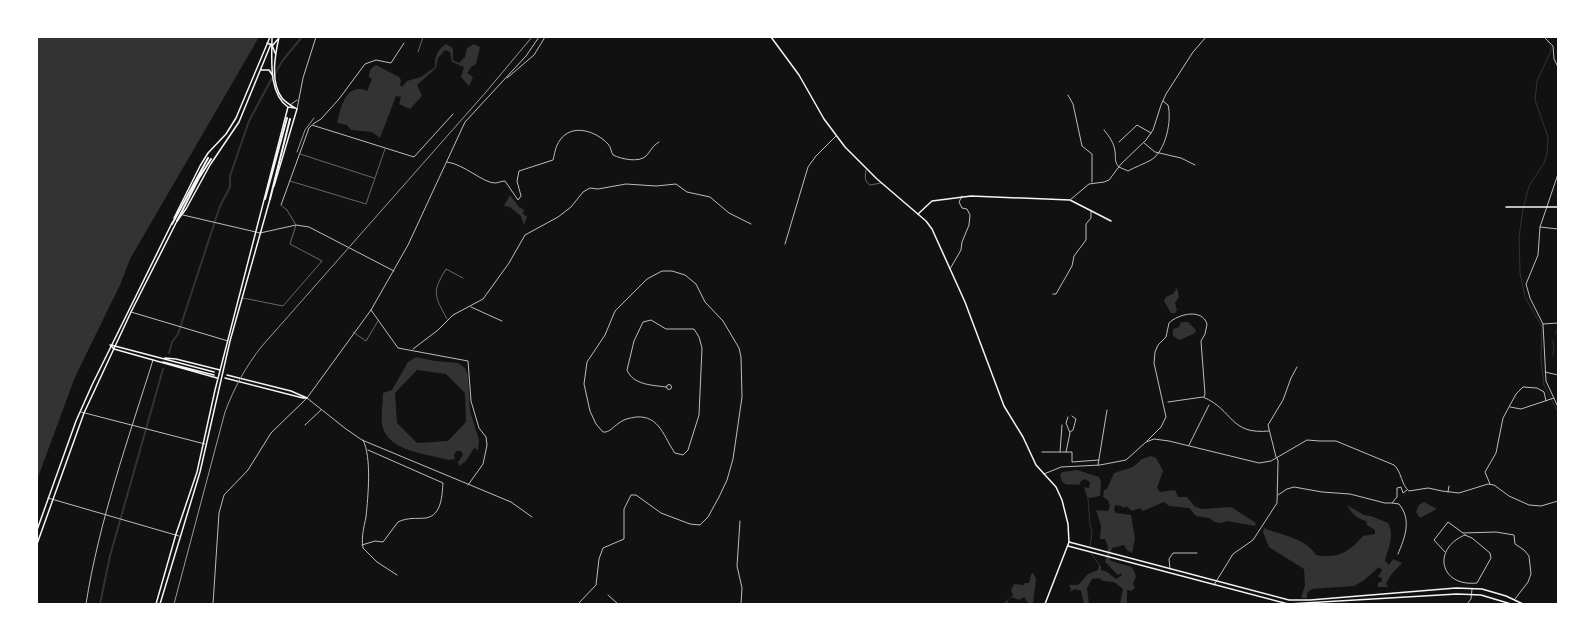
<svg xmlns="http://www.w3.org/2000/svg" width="1595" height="641" font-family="'Zilla Slab',serif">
  <rect width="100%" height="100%" fill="#111"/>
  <path fill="#333" fill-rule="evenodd" d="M37 37H259L130 259 120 285 75 377 37 480Z
    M446 44 453 48V60L459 63 465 57 467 48 474 44 480 47 476 64 471 67 467 73 473 77 469 86 461 77 464 67 452 62 450 52 445 50 438 58 436 68 417 85 422 96 410 109 399 104 401 97 396 96 380 138 372 132 351 130 347 125 337 123C341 107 346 82 367 91L372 79 369 77C369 71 371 68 376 65L399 77 401 80 400 86H403L407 81 421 77 435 67C434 58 438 49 446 44Z
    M510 195 519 207 524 210 523 214 527 217 524 225 521 216 510 207 504 206Z
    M1177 288 1179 297 1175 303 1177 310 1175 313H1171L1164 301 1166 297 1173 294Z
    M1181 322H1188L1196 330 1195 333 1180 340 1173 336V329L1179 327Z
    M416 357 435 361 458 363 465 368 468 376 470 411 479 440 478 450 474 448 466 461 459 466 458 462 463 455 461 451H457L454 454 455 459 449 460C428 454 390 452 383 428 380 421 383 402 383 393L392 390 408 362ZM417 370 446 374 465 393 466 422 448 441 417 443 397 423 395 393Z
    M1151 456 1156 458 1163 471 1157 488 1160 492 1175 490 1178 497H1187L1194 506 1202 509 1231 507 1256 523 1255 526 1227 521 1221 523 1215 522 1209 518 1196 516 1189 508 1169 506 1164 502 1143 511 1140 508 1132 511 1126 506 1124 508 1121 506 1115 505 1114 510 1116 513 1131 515 1135 539 1132 553 1127 550 1124 545 1112 548 1109 558 1111 561 1132 567 1136 576 1133 584 1135 588 1131 591 1127 590V604H1120L1123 589 1114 582 1103 581 1099 578 1092 579 1087 588 1089 604H1084L1081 591 1075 589 1070 592 1071 589 1069 585H1078L1088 574 1098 570 1099 566H1101V570L1107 572 1116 579 1122 575V573L1118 575 1105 562 1108 547 1105 539H1100L1101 526 1096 510 1108 511 1110 506 1108 500 1103 497 1104 490 1107 489 1114 473 1133 467 1142 459Z
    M1077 470 1099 477 1101 482 1100 496 1090 498 1087 497 1084 487 1089 488 1090 482 1085 479 1081 481 1079 485C1070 483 1062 489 1060 474L1063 472Z
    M1424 502 1437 509 1420 518 1416 512 1419 505Z
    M1347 505 1364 515 1371 516 1388 523C1395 537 1388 547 1385 561L1389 565 1393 559 1402 563 1391 575 1386 583 1388 587H1378V583L1382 581V578L1378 577 1382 570 1379 567 1363 581 1354 586 1312 589 1307 593V598H1301L1305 585 1304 569 1269 547 1263 532 1264 528C1283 536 1305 538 1316 555 1338 559 1349 552 1363 536L1375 534V530L1367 525 1366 521C1356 518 1352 514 1347 505Z
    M1033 573 1036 579 1033 604H1029L1024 597 1019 600 1012 597 1008 600 1007 604H1003L1013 595 1011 590 1014 584 1024 585 1025 583H1029L1031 575Z"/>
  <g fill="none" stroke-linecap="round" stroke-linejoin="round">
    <path stroke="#333" stroke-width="1" d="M1547 41 1551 46V51L1537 81 1535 100 1548 137 1547 154 1544 163 1529 186 1523 209 1519 237 1520 273 1525 297 1542 327 1541 359 1544 385 1558 412
      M1555 334 1558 328
      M1552 340 1554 344 1553 356
      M1088 498 1090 525 1092 532 1090 547
      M1091 553 1100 566"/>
    <path stroke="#333" stroke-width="2" d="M274 75 283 60 302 37
      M169 353 172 342 178 334 220 206 230 187V176L249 121 272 78
      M100 604 110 556 163 369"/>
    <path stroke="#bcbcbc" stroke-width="0.5" d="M418 52 423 37
      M300 154 374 178
      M866 170C865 177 864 181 870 185L881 183
      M290 181 366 204 385 149
      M243 298 283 306 322 261 290 244 296 225 287 210 282 206
      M447 319C434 295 432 292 446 269L463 278
      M353 332 366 341 378 321"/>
    <path stroke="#bcbcbc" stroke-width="1" d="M1544 37 1553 46 1554 59 1558 67
      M507 78 534 55 545 37
      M1068 95 1073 104 1082 146 1092 154V182
      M290 105 297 100
      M297 109 303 78 316 37
      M313 124 321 119 339 99 365 64 376 60 391 63 404 43
      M1104 130C1109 136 1114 143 1115 151 1116 157 1114 162 1119 167L1128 171C1135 167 1144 164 1151 160 1166 151 1172 120 1168 105L1163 101
      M1119 142 1137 125 1151 133
      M1144 143 1155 152 1181 158 1195 165
      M447 162C464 164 483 183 495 183 498 183 501 181 505 181L518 200 521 196 517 181 519 171 553 160C555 153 555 147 560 140 572 123 596 131 608 144 611 147 611 152 613 155 621 159 639 163 646 156 651 151 652 146 659 142
      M281 205 309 128 312 125 414 157 453 114
      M1540 227 1558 229
      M950 269 961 250 962 242 969 225 970 215 967 209 962 208 959 202 962 196
      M1053 294H1056L1072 266 1074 256 1086 240V224L1091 218V211
      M471 307 502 321
      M371 310 398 348 468 361 471 401 479 428 486 437 487 445 483 464 468 485
      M131 312 228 341
      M1543 324 1558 323
      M413 349 438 330 453 315 483 299 509 263 525 235 558 217 571 207 583 192 590 188 598 189 626 184 656 186 676 184 687 192 710 197 729 213 751 224
      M1545 372 1558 375
      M666.5 387a2.5 2.5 0 1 1 5 0a2.5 2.5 0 1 1-5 0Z
      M1168 402 1203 397C1234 410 1229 435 1269 431
      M1510 407 1521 409 1554 398
      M1070 432 1073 430 1076 419 1072 416
      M363 440C372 458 368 496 366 517 364 527 361 537 363 548L377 562 397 575
      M1147 441 1161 427 1166 417 1154 363 1155 352 1158 345 1166 337 1169 323C1178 314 1202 308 1207 324L1205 334 1201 341 1205 394 1204 397
      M1189 445 1209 405
      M1042 452H1072V462L1099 460
      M1060 452 1062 425
      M1066 452 1070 433 1066 423 1068 417
      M1276 457 1268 425 1283 400 1291 378 1297 367
      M1098 465 1107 410
      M1490 484 1485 472 1496 453 1503 418 1516 394 1523 387 1537 388 1544 392 1546 401
      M1448 492 1449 486
      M1278 495 1287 489 1294 487 1322 492 1350 494 1385 503H1392
      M1463 533 1496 532 1514 535 1515 544 1524 550 1529 556 1531 574 1528 582 1515 599
      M1465 535 1472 538 1490 553 1491 558 1477 583C1439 587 1432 548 1465 535Z
      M362 545 375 541 383 542 398 522C408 517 416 519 426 518 442 515 442 495 443 483L368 450
      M1445 552 1434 540 1448 522 1463 533
      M1398 554C1405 537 1412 520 1399 504L1392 503 1397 497V488L1401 487 1403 493 1407 490
      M1170 569 1169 559 1173 553H1197
      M578 604 596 585 599 559 603 548 624 539V509L631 495H636L661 513 690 524 700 525 708 517 719 497 727 480 733 459 742 397 741 357 739 348 723 321 705 302 696 284 685 275 672 271H662L647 279 615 311 605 335 587 362 584 384 590 411 596 424 603 432C609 433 613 427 619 423 624 419 630 418 636 417 660 415 664 438 675 453L683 455 688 450 699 415 702 348 699 337 694 329H666L651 320 643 322 634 341 627 370C633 385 652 385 666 387
      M1467 604 1471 599 1472 589"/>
    <path stroke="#bcbcbc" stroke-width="1" d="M1558 174 1540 227 1538 255 1526 284 1530 298 1543 324 1546 381 1558 407
      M1070 200 1089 184 1104 182 1109 180 1121 164 1146 140 1153 130 1161 105 1166 94 1193 52 1206 37
      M183 215 260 233 296 225 309 227 394 271
      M785 244 808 167 816 156 836 136
      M307 398 346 429 362 440 511 502 532 517
      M81 412 205 444
      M305 425 321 410
      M1044 474 1061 467 1100 465 1126 460 1146 442 1154 439 1169 441 1259 463 1271 461 1307 440 1320 441H1336L1394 465C1402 472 1401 485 1409 491L1428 488 1442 491 1459 493 1488 484 1494 485 1509 496 1529 505 1541 506 1558 501
      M48 498 179 536
      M740 521 737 566 742 588 741 604
      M1214 585 1233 554 1253 540 1277 503 1278 461 1277 458
      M608 595 618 604
      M86 604C99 521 128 440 153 360
      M213 604 219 513 224 495 248 470 271 433 307 398 371 310 408 245 465 122 526 56 539 37"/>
    <path stroke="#f5f5f5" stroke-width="1.5" d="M1506 207H1558
      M918 214 932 201 971 196 1070 200 1111 221
      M110 345 114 349 217 378
      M111 345 214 372
      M165 358 176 359 220 370
      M163 362 214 375
      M227 375 291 391 307 398
      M225 378 303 398H307
      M1069 542 1289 600H1310L1456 588 1482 589 1506 596 1523 604
      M1068 546 1288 604 1457 594 1481 595 1511 604"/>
    <path stroke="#f5f5f5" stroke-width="1.5" d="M279 37C275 55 270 82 282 98 286 103 292 106 297 109
      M771 37 799 75 824 119 845 147 877 179 926 221 932 229 965 302 1004 406 1023 437 1036 465 1056 487 1062 500 1068 524 1069 542 1045 604
      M267 43 272 45 275 53
      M273 45 278 39
      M261 70H269L273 76
      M288 107 295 108
      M274 186 297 109
      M174 218 200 166 208 153 226 134 236 118 270 37
      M37 530 76 421 92 385 172 223
      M37 544 84 413 131 312 177 221 186 209 210 165 239 122 271 44
      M156 604 176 534 197 472 215 390 288 107C268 93 272 59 272 37
      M160 604 200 472 230 341 270 199"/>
    <path stroke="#f5f5f5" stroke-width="2" d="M265 199 287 118
      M270 199 290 119
      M177 221 199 178 211 159
      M172 224 208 158"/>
    <path stroke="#9a9a9a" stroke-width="1" d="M297 152 305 130 314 118
      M174 604 225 412C234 388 246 366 262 346L486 92 532 37"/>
  </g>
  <rect width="1595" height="641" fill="none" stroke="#ffffff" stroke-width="76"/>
</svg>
